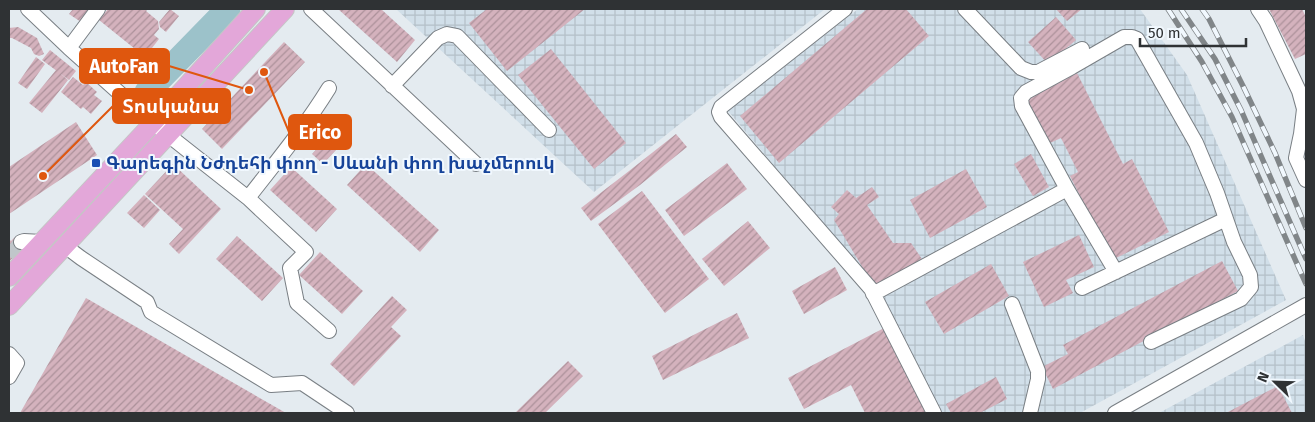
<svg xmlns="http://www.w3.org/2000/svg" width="1315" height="422" font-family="'Fira Sans','Noto Sans Armenian',sans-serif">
  <defs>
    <pattern id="industrial-grid" width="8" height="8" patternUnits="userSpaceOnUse" patternTransform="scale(1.25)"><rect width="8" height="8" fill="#d1dfe9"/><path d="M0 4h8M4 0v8" fill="none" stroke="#b4c0c8"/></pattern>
    <pattern id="building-hatch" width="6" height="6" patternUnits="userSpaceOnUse" patternTransform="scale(1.25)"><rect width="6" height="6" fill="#d4b2bd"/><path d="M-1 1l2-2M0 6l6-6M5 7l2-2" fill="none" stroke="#ac919a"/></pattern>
  </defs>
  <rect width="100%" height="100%" fill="#e4ebf0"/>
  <path fill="url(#industrial-grid)" d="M396 9H825L594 192Z
    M858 9H1140L1187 75 1286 300 1080 413H941L875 285 728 111Z
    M1303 335 1306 344V413H1159Z"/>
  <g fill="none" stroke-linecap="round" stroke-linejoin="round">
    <path stroke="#9cc2ca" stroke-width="25" d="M147 92 228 9"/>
  </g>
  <path fill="url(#building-hatch)" d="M73 9H85L88 11 81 22 69 14Z
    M108 9H148L146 11 158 21 159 29 154 35 159 39 145 57 99 20Z
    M170 9 179 16 166 32 160 27 159 22Z
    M338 9H381L415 40 397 62Z
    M487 9H585L507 71 469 23Z
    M867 9H906L929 36 779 163 740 116Z
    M1056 9H1082L1067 21Z
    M1269 9H1302L1306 17V54L1295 59Z
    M1056 17 1076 40 1048 64 1028 42Z
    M18 27 37 38 44 54 39 56 34 54 31 48 12 38H10L9 41V28Z
    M284 42 305 62 222 149 202 129Z
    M551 49 626 143 594 169 518 75Z
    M50 50 76 71 69 80 42 60Z
    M36 57 45 64 27 89 18 83Z
    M56 70 68 80 42 113 29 103Z
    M1077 73 1123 164 1132 159 1169 232 1112 260 1070 176 1078 172 1061 138 1048 144 1025 99Z
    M73 77 83 85 86 82 97 92 94 95 102 101 91 114 83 107 81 109 61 92Z
    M76 122 97 155 9 214V167Z
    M676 134 687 147 640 185 591 221 581 208 629 171Z
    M326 139 337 149 323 164 312 154Z
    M1031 154 1049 187 1033 196 1014 164Z
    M727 163 747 189 684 236 665 210Z
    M173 164 221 209 179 254 169 244 183 229 145 194Z
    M366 164 439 230 420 252 347 185Z
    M291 167 337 209 316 232 270 190Z
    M966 169 987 207 930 238 910 200Z
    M872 187 879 197 867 205 893 243H911L922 259 875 288 834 220 839 214 831 207 847 190 856 198Z
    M642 191 709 279 665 313 598 224Z
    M144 195 160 210 144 228 127 213Z
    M748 221 770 248 724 286 702 259Z
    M1079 235 1094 267 1066 280 1073 293 1044 307 1023 262Z
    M237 236 283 278 262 301 216 259Z
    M15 237 24 245 9 262V239L11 241Z
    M320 252 363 291 342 314 299 275Z
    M1222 261 1238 291 1053 389 1042 367 1068 354 1063 345Z
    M991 264 1009 296 944 334 925 302Z
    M835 267 847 290 804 314 792 291Z
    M392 296 407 310 391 327 401 336 354 386 330 364Z
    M86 298 178 351 286 413H20Z
    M737 313 749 338 663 380 652 356Z
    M886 327 930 413H865L851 385 804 409 788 378Z
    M568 361 583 376 545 413H515Z
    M996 377 1007 399 980 413H951L946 404Z
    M1278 386 1292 413H1226Z"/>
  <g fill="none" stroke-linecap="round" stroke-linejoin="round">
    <path stroke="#c0c6ca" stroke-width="14" stroke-dasharray="14 7" stroke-linecap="butt" d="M9 256 21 242"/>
    <defs>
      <path id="minor" d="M28 9 69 48 153 123 248 198 306 252 290 268 297 303 329 331
        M311 9 476 164
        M845 9 721 107 719 112 721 117 871 289 934 413
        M965 9 1021 68 1031 72H1038L1082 49
        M1258 9 1266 21 1299 91 1304 109 1301 134 1296 158 1306 180
        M69 48 98 9
        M392 86 438 38 447 34 457 36 549 130
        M1067 189 1116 272
        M248 198C276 162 305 127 329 88
        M21 242 24 241 42 242
        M65 246 81 258 147 302 151 312 271 385 302 383 347 413
        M1082 288 1226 219
        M873 294 1067 189 1022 106 1021 98 1026 92 1072 67 1124 37H1132L1137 39 1196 143 1217 193 1234 242 1250 275 1251 287 1241 299 1151 342
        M1012 304 1038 371V379L1030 413
        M9 354 17 363 9 377
        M1115 413 1306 305"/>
      <path id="major" d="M9 277 153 123 256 9
        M9 306 285 9"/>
    </defs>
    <use href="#minor" stroke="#797f84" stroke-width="16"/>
    <use href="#major" stroke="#c5c6c6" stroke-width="20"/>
    <use href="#minor" stroke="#fff" stroke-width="14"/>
    <use href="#major" stroke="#e3a7d9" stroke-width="18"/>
    <defs>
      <path id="rail" d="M1168 9 1202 62 1232 117 1306 284
        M1181 9 1215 59 1241 110 1306 259
        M1202 9 1209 19 1243 86 1275 153 1306 228"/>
    </defs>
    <use href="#rail" stroke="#818689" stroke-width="5.5"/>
    <use href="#rail" stroke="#f1f8fe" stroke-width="4" stroke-dasharray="11" stroke-linecap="butt"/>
  </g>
  <rect fill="#1a4fb4" stroke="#f1f8fe" stroke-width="2" x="91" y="158" width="10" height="10" rx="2.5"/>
  <g text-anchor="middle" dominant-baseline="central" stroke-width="4" stroke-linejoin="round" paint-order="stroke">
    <g font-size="18" font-weight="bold" fill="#164399" stroke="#f1f8fe" text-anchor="start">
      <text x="106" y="163">Գարեգին Նժդեհի փող - Սևանի փող խաչմերուկ</text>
    </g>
  </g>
  <path fill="none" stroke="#df570e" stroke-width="2" d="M249 90L169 66M43 176L113 106M264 72L289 132"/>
  <g fill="#df570e" stroke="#f1f8fe" stroke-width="2">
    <circle cx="249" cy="90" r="5"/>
    <circle cx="43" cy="176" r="5"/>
    <circle cx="264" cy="72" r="5"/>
  </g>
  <g fill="#df570e" stroke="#df570e" stroke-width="2">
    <rect x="80" y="49" width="89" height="34" rx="5"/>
    <rect x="113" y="89" width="117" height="34" rx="5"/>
    <rect x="289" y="115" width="62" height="34" rx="5"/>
  </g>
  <g font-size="19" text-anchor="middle" font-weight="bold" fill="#fff">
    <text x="124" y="73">AutoFan</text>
    <text x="171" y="113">Տոսկանա</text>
    <text x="320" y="139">Erico</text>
  </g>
  <rect width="1315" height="422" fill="none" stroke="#2f3234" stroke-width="20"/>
  <g transform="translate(1275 382) rotate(293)" stroke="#f1f8fe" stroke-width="4" paint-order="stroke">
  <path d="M0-4L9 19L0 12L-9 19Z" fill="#2f3234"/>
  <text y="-8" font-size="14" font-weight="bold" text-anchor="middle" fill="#2f3234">N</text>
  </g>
  <path d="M1140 38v8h106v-8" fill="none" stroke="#2f3234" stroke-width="2.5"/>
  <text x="1148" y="38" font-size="15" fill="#2f3234" stroke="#f1f8fe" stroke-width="4" paint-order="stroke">50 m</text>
</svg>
